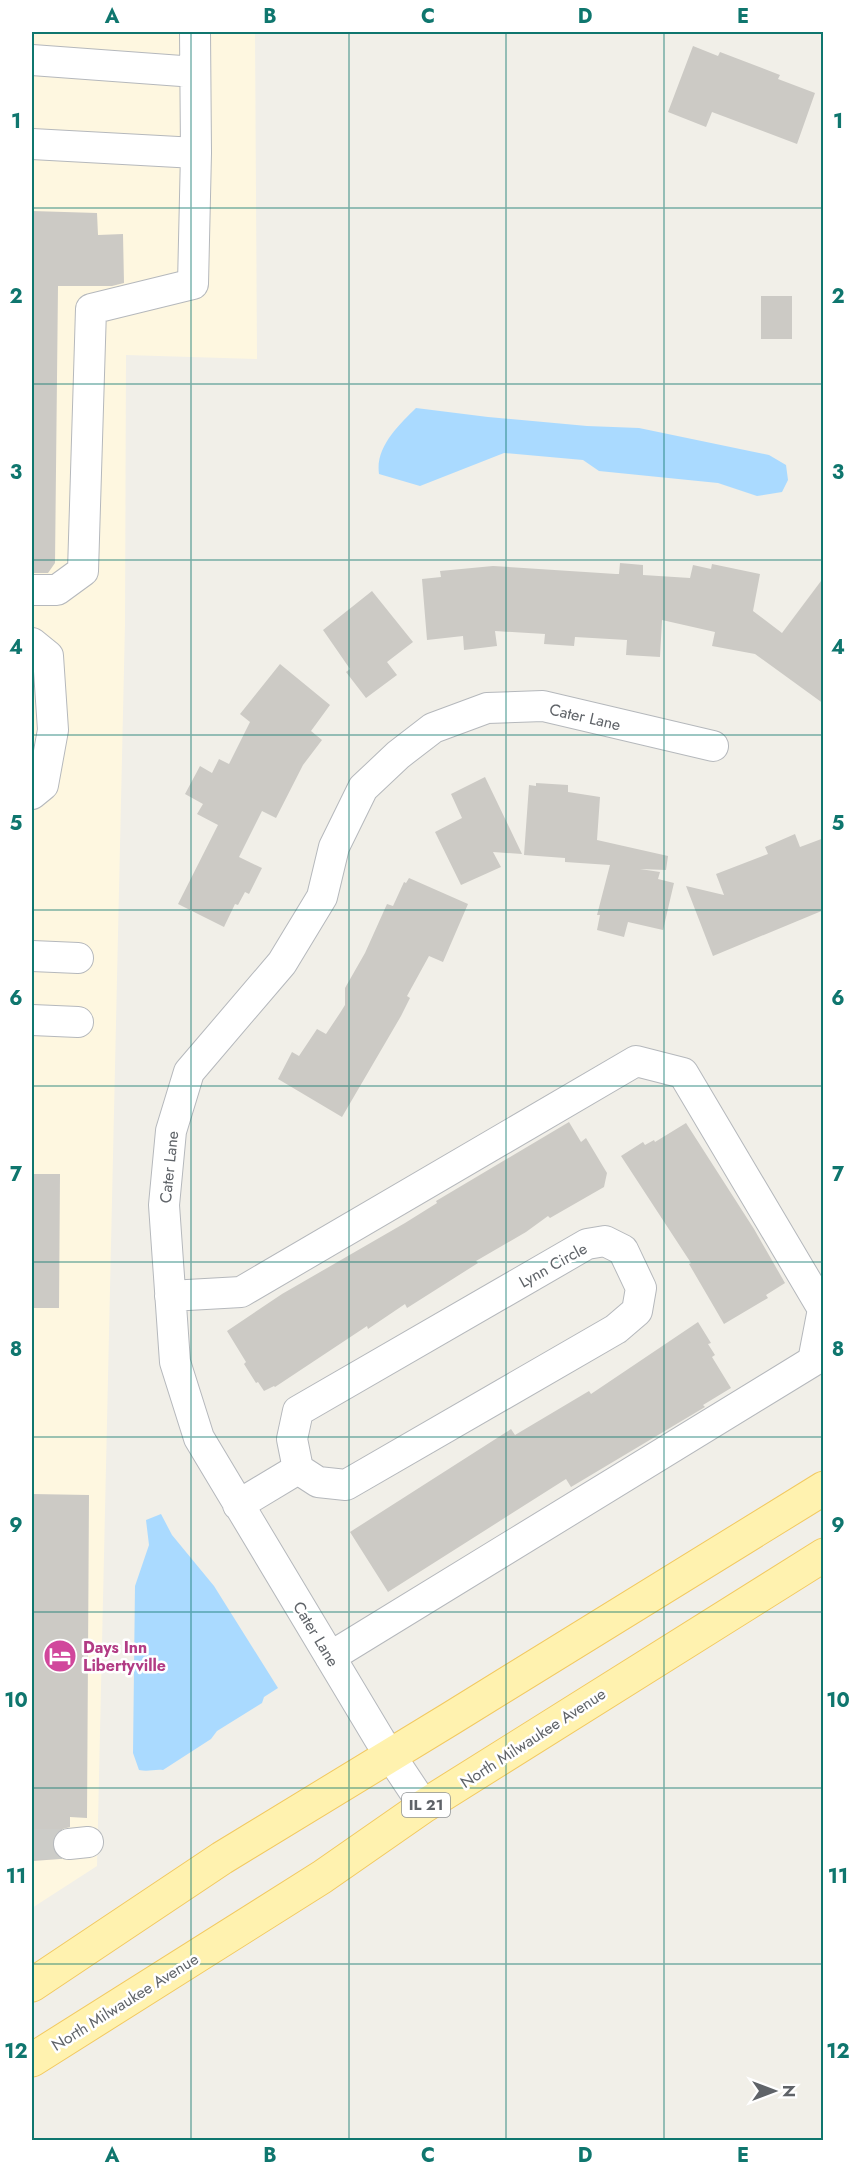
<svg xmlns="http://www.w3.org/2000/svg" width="855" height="2172" font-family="Jost,sans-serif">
  <rect width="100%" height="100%" fill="#f1efe8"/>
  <path fill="#fef7e0" d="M32 32H255L257 359 126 355 125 624 97 1866 32 1908Z"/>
  <path fill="#aadaff" d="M416 408 488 417 587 426 639 428 769 455 786 465 788 480 782 492 757 496 718 483 599 471 583 460 504 453 420 486 379 474C375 447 399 425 416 408Z
    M161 1514 172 1535 214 1586 278 1688 264 1697 262 1703 217 1731 211 1739 163 1770C154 1769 149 1772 139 1770L133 1753 135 1586 149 1545 146 1520Z"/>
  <path fill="#cccac5" d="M693 46 718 56 720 52 780 75 778 79 815 93 797 144 712 112 706 127 668 112Z
    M32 211 97 213 98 235 123 234 124 283 112 286H58L55 563 48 573H32Z
    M761 296H792V339H761Z
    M620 563 643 565V575L690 578 693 565 711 569 712 564 760 574 753 611 782 633 824 577V704L755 654 712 646 715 632 662 620 660 657 626 655 627 640 575 637 574 646 544 644 545 634 495 631 497 646 464 650 463 636 427 640 422 579 441 577 440 571 493 566 616 574H619Z
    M372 591 413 642 387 662 397 675 366 698 346 672 350 669 323 630Z
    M280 664 330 705 311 731 322 740 303 765 276 818 262 811 239 857 262 868 249 894 245 892 238 905 235 904 224 927 178 904 218 825 197 814 203 804 185 794 200 766 212 773 219 759 229 764 250 722 240 714Z
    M485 777 522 854 493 852 501 867 461 885 435 832 462 818 451 794Z
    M536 783 568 785V792L600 797 597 840 668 856 666 870 640 869 660 872 658 879 674 883 663 930 628 922 624 937 597 930 600 915H597L610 865 565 862V858L524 855 529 785 536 786Z
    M795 834 800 847 824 838V910L713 956 686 886 724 895 716 874 768 854 765 847Z
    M409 878 468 904 443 962 429 956 407 996 410 998 401 1016 342 1117 278 1079 292 1052 299 1056 317 1029 326 1034 340 1013 345 1005V988L365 953 387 904 393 906 404 882 406 883Z
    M569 1122 581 1142 586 1138 607 1173 604 1187 550 1218 548 1216 526 1232 476 1261 478 1263 407 1308 405 1304 368 1329 367 1326 275 1387 274 1386 264 1391 258 1382 256 1383 244 1364 246 1362 227 1331 282 1294 405 1223 437 1203 436 1201Z
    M686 1123 754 1229 785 1283 766 1295 768 1298 724 1324 689 1264 691 1263 621 1156 643 1142 645 1145 654 1140 655 1142Z
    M32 1174H60L59 1308H32Z
    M698 1322 711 1343 708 1344 715 1355 712 1357 731 1388 703 1405 705 1407 571 1487 566 1479 388 1592 350 1532 511 1429 515 1435 589 1391 591 1394Z
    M32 1494 89 1495 87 1818 70 1817V1827L59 1830 54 1836 52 1846 55 1854 60 1859 33 1861Z"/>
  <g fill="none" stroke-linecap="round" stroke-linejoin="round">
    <path stroke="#ccccc8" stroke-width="30" stroke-dasharray="30 15" stroke-linecap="butt" d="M32 1844H69"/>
    <defs>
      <path id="minor" d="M195 32 196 153
        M32 60 195 72
        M32 144 196 153 193 284 91 309 83 571 57 590H32
        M32 643 48 656 53 730 43 785 32 794
        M32 956 78 958
        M32 1020 78 1022
        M605 1241 623 1250 641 1288 637 1311 616 1329 346 1485 318 1482 298 1469 292 1439 298 1411 587 1244Z
        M170 1296 241 1292 636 1061 683 1073 823 1309 813 1361 330 1657
        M238 1505 298 1469
        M424 1806 380 1740 199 1438 175 1362 164 1205 171 1131 189 1072 282 963 322 897 334 847 363 788 398 755 433 728 487 708 543 706 713 746
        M69 1844 88 1842"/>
      <path id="major" d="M32 1985 222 1858 450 1719 824 1488
        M32 2060 322 1877 424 1806 824 1555"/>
    </defs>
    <use href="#minor" stroke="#b5b8bc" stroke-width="32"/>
    <use href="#major" stroke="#f2c960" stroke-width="35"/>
    <use href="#minor" stroke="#fff" stroke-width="30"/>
    <use href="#major" stroke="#fff2af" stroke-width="33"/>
  </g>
  <path fill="none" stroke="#0f766e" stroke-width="1.5" stroke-opacity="0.55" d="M191 32V2140M349 32V2140M506 32V2140M664 32V2140M32 208H824M32 384H824M32 560H824M32 735H824M32 910H824M32 1086H824M32 1262H824M32 1437H824M32 1612H824M32 1788H824M32 1964H824"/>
  <defs>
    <symbol id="hotel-disc" viewBox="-11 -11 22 22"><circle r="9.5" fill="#d1479c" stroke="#fff"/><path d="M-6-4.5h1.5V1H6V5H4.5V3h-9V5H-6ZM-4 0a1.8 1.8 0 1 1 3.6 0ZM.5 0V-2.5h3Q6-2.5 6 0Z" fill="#fff"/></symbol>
  </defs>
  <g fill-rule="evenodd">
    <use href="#hotel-disc" x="41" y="1637" width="38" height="38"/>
  </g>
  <g text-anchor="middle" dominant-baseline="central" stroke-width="5" stroke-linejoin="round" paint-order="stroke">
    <rect fill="#fff" stroke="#8f9295" stroke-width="1.5" x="402" y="1793" width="48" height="24" rx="4.5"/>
    <g font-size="15" font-weight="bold" fill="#5f6368">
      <text x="426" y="1805">IL 21</text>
    </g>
    <g font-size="16" fill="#5f6368" stroke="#fff">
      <text transform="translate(585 717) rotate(13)">Cater Lane</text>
      <text transform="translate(169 1167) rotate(-84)">Cater Lane</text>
      <text transform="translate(553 1265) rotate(-29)">Lynn Circle</text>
      <text transform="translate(316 1634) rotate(59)">Cater Lane</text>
      <text transform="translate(533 1738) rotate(-33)">North Milwaukee Avenue</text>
      <text transform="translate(125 2002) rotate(-32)">North Milwaukee Avenue</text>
    </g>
    <g font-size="16" font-weight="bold" fill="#b23c85" stroke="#fff" text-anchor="start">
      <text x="83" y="1647">Days Inn<tspan x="83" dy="18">Libertyville</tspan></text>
    </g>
  </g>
  <rect width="855" height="2172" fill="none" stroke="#ffffff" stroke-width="66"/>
  <g transform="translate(774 2091) rotate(90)" stroke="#ffffff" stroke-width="4.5" paint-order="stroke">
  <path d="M0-4.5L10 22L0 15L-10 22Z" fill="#5f6368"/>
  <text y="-9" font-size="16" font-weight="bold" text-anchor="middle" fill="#5f6368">N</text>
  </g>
  <rect x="33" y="33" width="789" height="2106" fill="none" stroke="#0f766e" stroke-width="2"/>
  <g font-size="20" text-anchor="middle" font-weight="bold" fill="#0f766e">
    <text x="112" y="23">A</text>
    <text x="270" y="23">B</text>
    <text x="428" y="23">C</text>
    <text x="585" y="23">D</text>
    <text x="743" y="23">E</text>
    <text x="16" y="128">1</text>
    <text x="838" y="128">1</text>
    <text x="16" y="303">2</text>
    <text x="838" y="303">2</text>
    <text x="16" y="479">3</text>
    <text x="838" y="479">3</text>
    <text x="16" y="654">4</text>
    <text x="838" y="654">4</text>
    <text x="16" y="830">5</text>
    <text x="838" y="830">5</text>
    <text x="16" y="1005">6</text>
    <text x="838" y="1005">6</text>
    <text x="16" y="1181">7</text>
    <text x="838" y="1181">7</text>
    <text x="16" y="1356">8</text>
    <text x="838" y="1356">8</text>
    <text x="16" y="1532">9</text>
    <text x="838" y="1532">9</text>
    <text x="16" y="1707">10</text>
    <text x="838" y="1707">10</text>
    <text x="16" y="1883">11</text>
    <text x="838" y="1883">11</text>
    <text x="16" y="2058">12</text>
    <text x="838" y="2058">12</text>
    <text x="112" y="2162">A</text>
    <text x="270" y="2162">B</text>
    <text x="428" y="2162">C</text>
    <text x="585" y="2162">D</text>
    <text x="743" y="2162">E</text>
  </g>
</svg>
